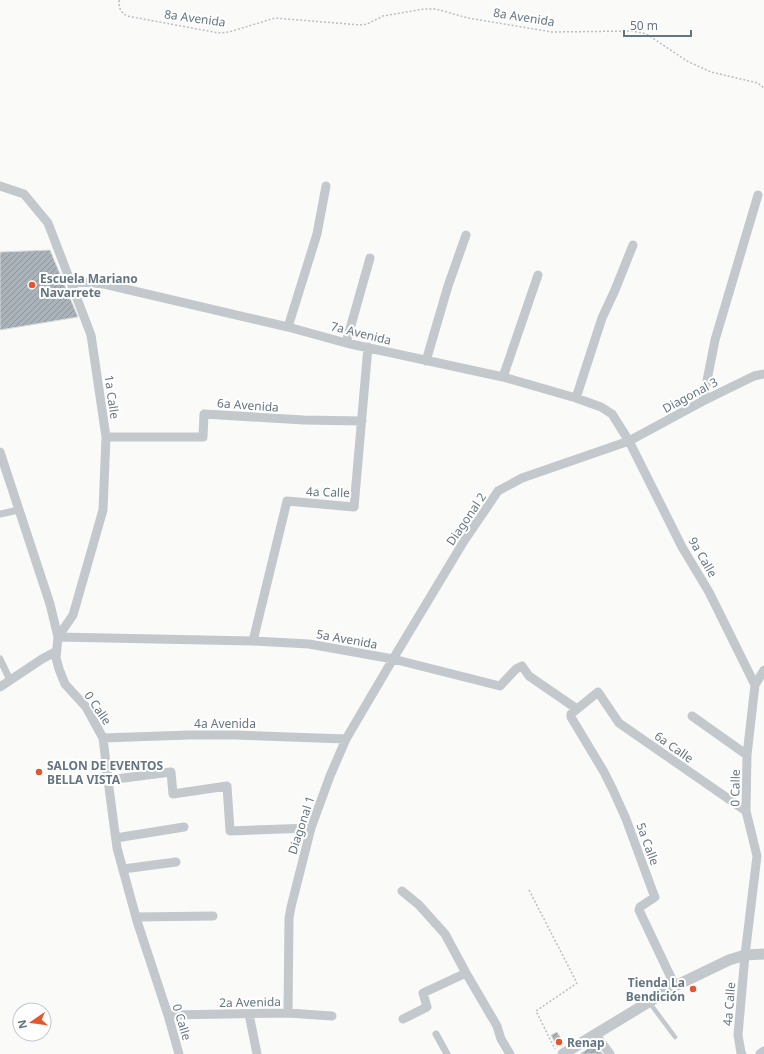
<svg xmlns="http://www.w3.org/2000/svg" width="764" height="1054" font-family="'Noto Sans',sans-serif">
  <defs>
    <pattern id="building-hatch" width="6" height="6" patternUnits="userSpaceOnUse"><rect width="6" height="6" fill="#aab3b9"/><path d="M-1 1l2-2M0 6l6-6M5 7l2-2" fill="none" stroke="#8e969c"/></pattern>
  </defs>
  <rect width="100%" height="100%" fill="#fafaf8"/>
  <path fill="url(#building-hatch)" stroke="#dcdcda" d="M50 250 78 317 0 330V252Z
    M557 1032 564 1043 557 1047 551 1035Z
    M595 1044 603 1054H580Z"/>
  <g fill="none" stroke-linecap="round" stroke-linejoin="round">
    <path stroke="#bbbfc2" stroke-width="1.5" stroke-dasharray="2 2" stroke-linecap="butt" d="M119 0C119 8 120 12 127 16L219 33 229 32 275 18 360 25 367 24 383 16 424 9H436L468 18 552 32 632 31 643 33 648 35 687 61 711 72 758 83 764 88
      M529 890 577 983 536 1011 555 1049"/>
    <path stroke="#c3c8cc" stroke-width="4.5" d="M649 1002 675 1037"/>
    <path stroke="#c3c8cc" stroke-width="7" d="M0 514 19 510
      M0 659 10 680
      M436 1034 447 1054"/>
    <path stroke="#c3c8cc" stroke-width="9" d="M0 186 24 194 48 223 91 335 106 437 103 510 73 615 58 637
      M70 281 104 284 288 327 346 343 503 377 576 398 601 407 612 414 629 441 682 547 709 592 755 685
      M288 327 317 234 326 186
      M346 343 370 258
      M426 361 448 286 466 235
      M503 377 538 275
      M576 398 602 318 615 290 633 245
      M703 401 715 340 758 195
      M106 437H203L204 414 304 420 362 421
      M0 452 50 604 58 637 56 658 59 669 65 684 86 707 103 738 108 780 117 848 137 921 168 1015 179 1054
      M58 637 253 641 309 644 393 659 500 686 516 669 522 666 529 676 577 709
      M253 641 287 501 354 507 368 347
      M0 687 42 659 55 652
      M692 716 747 755
      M103 738 189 735H235L346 739
      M108 780 171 772 173 794 227 786 230 831 311 828
      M116 838 184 827
      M123 869 176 862
      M402 891 419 905 445 934 466 973 497 1026 501 1039 510 1054
      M136 917 213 916
      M675 986 639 910 640 907 655 897 654 895 626 819 613 790 604 772 571 717V714L598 692 619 723 746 811
      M288 1013 289 918 291 907 311 828 330 776 346 739 393 659 464 541 498 491 522 478 629 441 703 401 754 376 764 374
      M249 1014 257 1054
      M168 1015 288 1013 332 1016
      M403 1019 427 1007 423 993 466 973
      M596 1035 610 1054
      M742 1054 741 1053 738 1035 745 955 757 856 746 811 747 755 755 685 764 670"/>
    <path stroke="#c3c8cc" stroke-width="11" d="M563 1054 675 986 729 960 745 955 764 954
      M761 1054 764 1052"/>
  </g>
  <g fill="#e4572e" stroke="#fff" stroke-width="1.5">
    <circle cx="32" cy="285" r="4"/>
    <circle cx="39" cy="772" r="4"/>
    <circle cx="693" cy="989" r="4"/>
    <circle cx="559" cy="1042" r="4"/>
  </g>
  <g text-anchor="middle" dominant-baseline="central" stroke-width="4" stroke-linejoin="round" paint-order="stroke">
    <g font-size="12" fill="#657683" stroke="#fff">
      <text transform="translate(524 17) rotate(9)">8a Avenida</text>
      <text transform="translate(195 18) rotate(8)">8a Avenida</text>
      <text transform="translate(361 333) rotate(14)">7a Avenida</text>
      <text transform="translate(690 395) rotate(-28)">Diagonal 3</text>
      <text transform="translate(112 397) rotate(82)">1a Calle</text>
      <text transform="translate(248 405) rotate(4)">6a Avenida</text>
      <text transform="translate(328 492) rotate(2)">4a Calle</text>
      <text transform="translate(466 519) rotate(-56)">Diagonal 2</text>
      <text transform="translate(703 557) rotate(60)">9a Calle</text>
      <text transform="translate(347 639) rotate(10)">5a Avenida</text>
      <text transform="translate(98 708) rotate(56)">0 Calle</text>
      <text x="225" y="723">4a Avenida</text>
      <text transform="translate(674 747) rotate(35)">6a Calle</text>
      <text transform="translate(735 788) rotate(-89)">0 Calle</text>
      <text transform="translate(301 825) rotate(-72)">Diagonal 1</text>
      <text transform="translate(648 844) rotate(70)">5a Calle</text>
      <text transform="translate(250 1002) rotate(-1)">2a Avenida</text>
      <text transform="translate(729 1004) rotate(-85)">4a Calle</text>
      <text transform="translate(182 1022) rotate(73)">0 Calle</text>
    </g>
    <g font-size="12" font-weight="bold" fill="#657683" stroke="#fff" text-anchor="start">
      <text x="40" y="278">Escuela Mariano<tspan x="40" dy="14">Navarrete</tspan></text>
      <text x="47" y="765">SALON DE EVENTOS<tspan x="47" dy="14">BELLA VISTA</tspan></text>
      <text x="685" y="982" text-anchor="end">Tienda La<tspan x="685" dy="14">Bendición</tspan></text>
      <text x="567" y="1042">Renap</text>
    </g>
  </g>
  <g transform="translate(32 1022) rotate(257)"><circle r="19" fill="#ffffff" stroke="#c1c8cd"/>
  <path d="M0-3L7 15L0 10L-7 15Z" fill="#e4572e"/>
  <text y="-6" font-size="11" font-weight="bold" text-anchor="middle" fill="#657683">N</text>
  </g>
  <path d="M624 30v6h67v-6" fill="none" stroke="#657683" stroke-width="2"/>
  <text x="630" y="30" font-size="12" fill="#657683" stroke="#ffffff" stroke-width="3" paint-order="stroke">50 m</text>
</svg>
